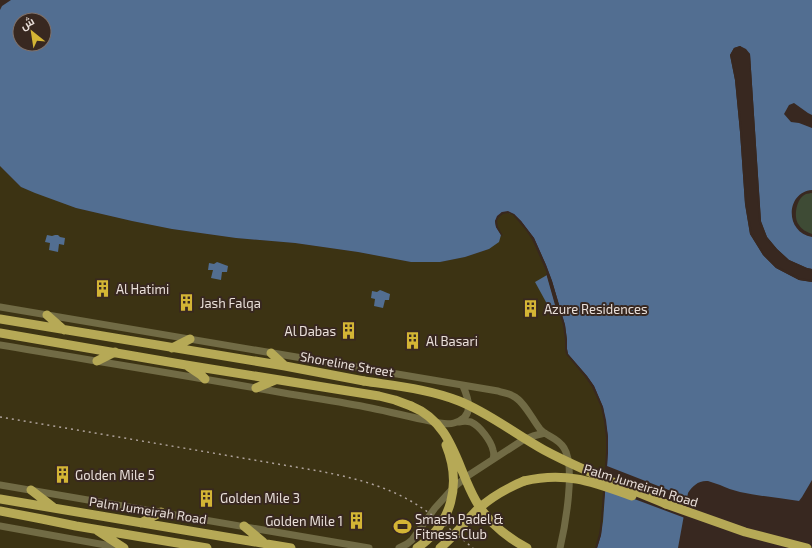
<svg xmlns="http://www.w3.org/2000/svg" width="812" height="548" font-family="'Exo 2',Cairo,sans-serif">
  <rect width="100%" height="100%" fill="#382820"/>
  <path fill="#3e4b35" d="M812 193V234C807 232 802 230 799 225 793 218 796 198 806 194 806 194 812 193 812 193Z"/>
  <path fill="#3c3313" d="M0 166 21 187 76 208 132 221 172 229 236 238 295 243 358 252 411 262H440L465 257 489 249 495 221 502 212 514 214 526 228 546 265 565 325 587 376 599 396 608 437 603 521 597 548H0Z"/>
  <path fill="#526e91" fill-rule="evenodd" d="M11 0H812V115L808 113 794 103 789 105 784 114 791 122 799 123 812 128V190C786 192 784 232 812 237V269L807 268 789 260 777 249 767 237 761 221 750 54 740 46 734 48 730 55 735 80 740 132 745 204 750 234 763 255 776 268 799 280 812 282V480L802 497 799 501C779 498 759 496 740 492 733 490 726 488 720 485 716 484 712 482 708 481 699 480 692 486 688 493L678 548H597L601 535 603 521 608 453V437L603 407 594 386 587 376 568 354 567 349V340L565 325 552 281 546 265 534 238 521 221 514 214 502 212 495 221 496 227 501 235 499 242 489 249 465 257 440 262H411L358 252 295 243 236 238 172 229 132 221 76 208 35 193 21 187 0 166V10L2 6ZM20 20H44V44H20Z
    M47 235 52 236 55 235H58L60 237 65 238 64 245 59 244 58 252 49 250 50 243 45 242Z
    M217 262C221 263 224 265 228 266L227 272H222L221 280 211 278 213 270H208L209 263 214 264Z
    M547 275 557 310 552 313 535 282Z
    M380 290C384 291 386 293 390 294L389 300H385L383 308 374 306 375 299 371 298 372 291 377 292Z"/>
  <path fill="#382820" d="M740 46 746 49 750 54 761 222 767 237 777 249 789 260 807 268 812 269V271L807 270 788 261 776 250 765 238 759 222 749 55 744 50 740 48 735 50 732 56 737 80 742 132 747 204 752 233 764 254 777 266 799 278 812 280V282L799 280 776 268 763 255 750 234 745 204 740 132 735 80 730 55 734 48Z
    M508 211 514 214 521 221 534 238 546 265 552 281 565 325 567 340V349L568 354 587 376 594 386 603 407 606 420 608 437 607 466 689 498 685 518 605 488 601 535 597 548H595L599 534 601 520 606 453V437L604 421 601 407 592 387 585 377 566 354 565 349V340L563 325 559 311 557 312 546 273H547L532 239 525 229 513 215 508 213 503 214 499 217 497 221 498 227 503 236 501 235 496 227 495 221 497 216 502 212Z"/>
  <g fill="none" stroke-linecap="round" stroke-linejoin="round">
    <path stroke="#716b45" stroke-width="7" d="M0 307 498 391C503 393 509 393 513 396 524 401 532 419 540 429 547 437 557 437 564 448 576 466 565 527 560 548
      M0 345C95 361 190 376 284 393 313 398 342 402 371 408 391 412 410 417 430 421 438 423 447 425 454 423 475 417 469 400 463 386
      M459 422C463 421 467 421 471 422 480 426 491 441 493 450 494 453 494 456 493 459
      M0 485 369 548
      M0 526 122 548
      M399 548 407 544 412 540 435 508 454 487 469 475 523 440 533 436 545 433"/>
    <path stroke="#b6a956" stroke-width="9" d="M47 315 64 330
      M0 319 285 366 364 381
      M0 333 186 365 379 396 395 400 411 406
      M172 348 190 339
      M271 353 285 366
      M97 361 115 352
      M189 367 201 375 205 379
      M256 388 275 380
      M31 490 53 507
      M0 499 291 548
      M666 504 745 532 807 548
      M0 511 42 519 76 526 207 548
      M141 523 161 512
      M244 526 263 542
      M98 531 124 548
      M440 548C454 537 464 523 477 510 491 497 507 488 524 481"/>
    <path stroke="#aea29b" stroke-width="1.5" stroke-dasharray="2 4" stroke-linecap="butt" d="M0 417 319 471C355 478 391 487 422 508 440 520 456 534 473 548"/>
    <path stroke="#b6a956" stroke-width="9" d="M364 381C396 386 429 389 459 401 489 413 515 434 544 450 583 471 625 487 666 504
      M411 406C453 423 456 466 476 501 488 522 506 537 527 548
      M524 481C566 471 593 482 632 496
      M417 548C452 524 462 484 446 445"/>
  </g>
  <defs>
    <symbol id="building-bare" viewBox="-9 -9 18 18"><path d="M-4-6H4V6H1V3H-1V6H-4ZM-2.5-4.3h1.7v1.8h-1.7ZM.8-4.3h1.7v1.8H.8ZM-2.5-1h1.7V.8h-1.7ZM.8-1h1.7V.8H.8Z" fill="#d4b535" stroke="#382820" stroke-width="2.5" paint-order="stroke"/></symbol>
    <symbol id="stadium-bare" viewBox="-9 -9 18 18"><path d="M0-5a6.5 5 0 1 0 0 10a6.5 5 0 1 0 0-10ZM-3.5-1.8h7v3.6h-7Z" fill="#d4b535" stroke="#382820" stroke-width="2.5" paint-order="stroke"/></symbol>
  </defs>
  <g fill-rule="evenodd">
    <use href="#building-bare" x="90" y="276" width="25" height="25"/>
    <use href="#building-bare" x="174" y="290" width="25" height="25"/>
    <use href="#building-bare" x="518" y="296" width="25" height="25"/>
    <use href="#building-bare" x="336" y="318" width="25" height="25"/>
    <use href="#building-bare" x="400" y="328" width="25" height="25"/>
    <use href="#building-bare" x="50" y="462" width="25" height="25"/>
    <use href="#building-bare" x="194" y="486" width="25" height="25"/>
    <use href="#building-bare" x="344" y="508" width="25" height="25"/>
    <use href="#stadium-bare" x="390" y="514" width="25" height="25"/>
  </g>
  <g text-anchor="middle" dominant-baseline="central" stroke-width="4" stroke-linejoin="round" paint-order="stroke">
    <g font-size="13" fill="#e9dfd9" stroke="#382820" text-anchor="start">
      <text x="116" y="289">Al Hatimi</text>
      <text x="200" y="303">Jash Falqa</text>
      <text x="544" y="309">Azure Residences</text>
      <text x="336" y="331" text-anchor="end">Al Dabas</text>
      <text x="426" y="341">Al Basari</text>
      <text x="75" y="475">Golden Mile 5</text>
      <text x="220" y="498">Golden Mile 3</text>
      <text x="415" y="519">Smash Padel &amp;<tspan x="415" dy="15">Fitness Club</tspan></text>
      <text x="343" y="521" text-anchor="end">Golden Mile 1</text>
    </g>
    <g font-size="13" fill="#e9dfd9" stroke="#382820">
      <text transform="translate(347 364) rotate(10)">Shoreline Street</text>
      <text transform="translate(641 485) rotate(17)">Palm Jumeirah Road</text>
      <text transform="translate(148 510) rotate(9)">Palm Jumeirah Road</text>
    </g>
  </g>
  <g transform="translate(32 32) rotate(330)"><circle r="19" fill="#382820" stroke="#7f716a"/>
  <path d="M0-3L7 15L0 10L-7 15Z" fill="#d4b535"/>
  <text y="-6" font-size="11" font-weight="bold" text-anchor="middle" fill="#e9dfd9">ش</text>
  </g>
</svg>
